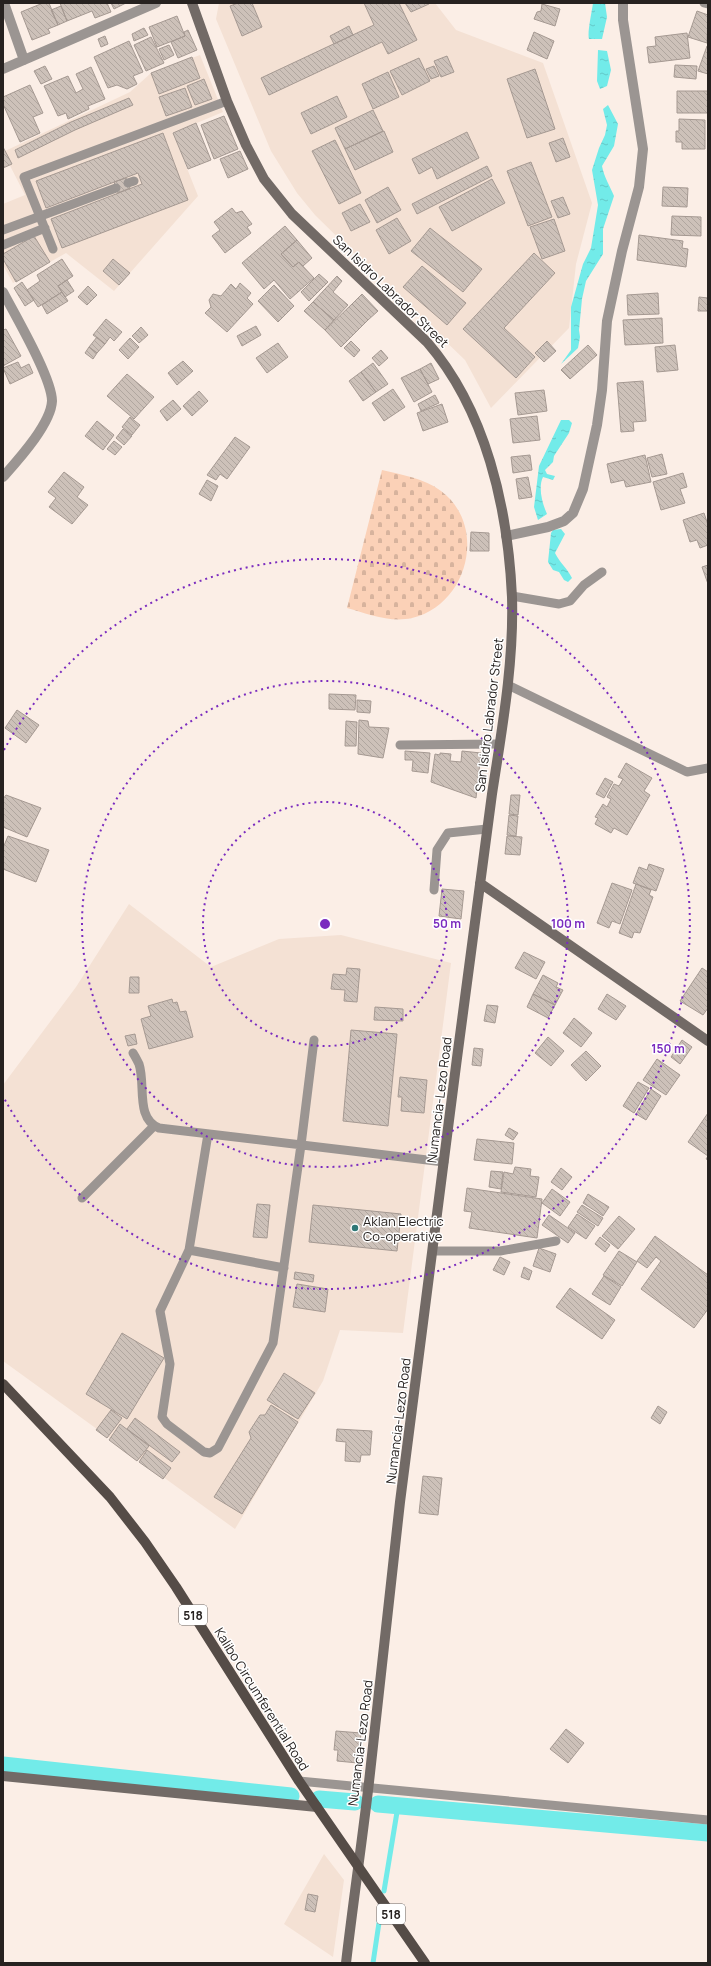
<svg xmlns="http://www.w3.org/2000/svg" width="711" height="1966" font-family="Manrope,sans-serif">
  <defs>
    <pattern id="cemetery-stones" width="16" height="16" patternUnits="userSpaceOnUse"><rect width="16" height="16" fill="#fbd1b7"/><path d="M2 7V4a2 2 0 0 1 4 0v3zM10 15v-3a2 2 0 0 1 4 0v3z" fill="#d7b39d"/></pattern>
    <pattern id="water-ripples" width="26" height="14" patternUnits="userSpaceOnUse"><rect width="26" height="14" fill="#72ebe9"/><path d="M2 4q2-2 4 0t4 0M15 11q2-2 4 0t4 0" fill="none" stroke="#63c9c8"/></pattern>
    <pattern id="building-back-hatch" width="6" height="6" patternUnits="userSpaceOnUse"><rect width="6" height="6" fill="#cdc1b9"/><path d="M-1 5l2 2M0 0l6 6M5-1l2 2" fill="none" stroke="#b0a69f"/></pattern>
  </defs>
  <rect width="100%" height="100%" fill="#fbeee6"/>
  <path fill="#f4e1d4" d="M219 3H435L456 30 543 63 592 203 576 264 569 328 491 408 465 360 364 263 315 215 297 193 271 151 216 19Z
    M200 55 223 112 173 133 198 196 114 291 66 253 13 283 3 265V204L25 195 3 152 130 92 151 73Z
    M129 904 211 967 279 939 341 935 451 963 403 1333 340 1330 323 1381 235 1529 3 1361V1085L76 987Z
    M324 1854 344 1880 333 1957 284 1924Z"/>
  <path fill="url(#cemetery-stones)" d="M382 470C402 475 424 478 441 491 488 526 468 605 412 618 390 623 368 614 347 608Z"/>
  <path fill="url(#water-ripples)" d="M593 3H605L607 17 602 39H589C587 33 592 11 593 3Z
    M598 50 607 51 611 70 607 86 600 89 597 81Z
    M608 105 618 124 614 146 602 166C604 177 610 186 614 196L603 229V254L586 281 582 299 579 330 580 337 578 348 561 364 571 350V307L583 264 591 248 598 205 592 170 599 148 605 135 607 125 603 109Z
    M561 420H569L572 423 569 433 554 456 553 462 545 470 547 474 555 476 553 480 543 477C538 487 542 503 547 514L538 520 534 507 539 466Z
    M561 529 565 534 555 553C560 563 567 568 572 578L568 582 564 580 559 572 553 570 548 562 551 533 553 530Z"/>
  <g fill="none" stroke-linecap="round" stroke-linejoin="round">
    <path stroke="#72ebe9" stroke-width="5" d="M384 1891 398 1806
      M373 1963 380 1916"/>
    <path stroke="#72ebe9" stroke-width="17" d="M3 1765 291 1796
      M319 1799 355 1802
      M378 1804 708 1833"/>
  </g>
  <path fill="url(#building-back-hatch)" stroke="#a59992" d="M43 3H49L58 25 48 29 50 33 32 40 21 12Z
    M60 3H107L111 12 95 18 92 11 67 21Z
    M111 3H126L114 9Z
    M238 3H252L262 27 242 36 230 6Z
    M364 3H399L417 40 388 54 382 42 269 95 261 78 374 25Z
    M405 3H428L429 4 411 12Z
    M542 4 560 9 555 26 534 19 537 12 541 11Z
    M61 6 67 21 58 25 51 10Z
    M697 11 708 15 707 43 688 37Z
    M177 16 185 36 157 47 149 27Z
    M349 26 353 35 334 44 330 36Z
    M144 28 148 35 134 41 132 34Z
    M188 30 197 50 178 58 171 42 185 36 184 32Z
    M534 32 554 41 547 59 527 50Z
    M687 33 690 58 649 63 647 47 656 46 655 37Z
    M105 36 108 44 101 47 98 39Z
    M151 37 164 63 146 71 134 45Z
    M129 41 143 72 133 76 137 84 127 89 117 85 108 88 94 57Z
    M169 45 174 55 164 60 159 49Z
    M707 46H708V74L698 71Z
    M447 56 454 72 441 77 434 61Z
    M192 57 200 78 159 94 151 73Z
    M419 58 430 81 402 95 390 71Z
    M675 65 697 66 696 79 674 77Z
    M45 66 52 79 41 84 34 71Z
    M434 66 439 76 431 79 426 69Z
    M91 67 105 99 88 106 89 109 68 119 66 113 58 116 44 86 68 76 76 93 83 89 76 74Z
    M535 69 555 129 527 138 507 79Z
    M388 72 399 97 373 109 362 84Z
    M204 79 212 99 195 105 187 86Z
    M30 85 43 113 33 117 40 133 20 142 3 104V97Z
    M185 88 192 107 166 116 159 97Z
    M677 91H708V113H677Z
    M337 96 347 117 311 134 301 113Z
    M129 98 133 105 75 130 18 158 15 150 71 122Z
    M373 110 383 131 345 149 335 128Z
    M224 116 238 149 214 159 201 125Z
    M679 119 705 120V149H682V142H676V131H679Z
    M196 123 211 160 188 169 173 133Z
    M384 131 393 152 355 170 345 149Z
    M467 132 479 158 437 179 432 167 419 174 412 159Z
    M163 133 188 200 62 248 51 219 142 184 138 173 46 208 36 181Z
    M563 138 570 157 556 162 549 143Z
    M335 140 361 193 339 204 312 151Z
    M3 147 12 164 3 168Z
    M240 151 248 169 228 178 220 159Z
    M531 162 552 217 528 226 507 171Z
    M487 166 492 176 417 214 412 204Z
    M126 178 130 188 118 193 114 182Z
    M492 179 505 203 452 231 439 207Z
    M388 187 401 210 377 223 365 200Z
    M663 187 688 188 687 207 662 206Z
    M563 197 570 214 558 218 551 201Z
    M360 204 370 222 351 231 342 213Z
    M232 208 236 213 242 211 252 224 247 227 251 233 225 253 212 236 220 230 214 222Z
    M672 216 701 217V236L671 235Z
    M397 218 411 241 389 254 376 230Z
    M554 219 565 251 542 259 530 227Z
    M285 226 297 240 281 254 293 267 299 262 314 278 290 299 274 280 264 289 242 263Z
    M430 228 482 269 463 292 411 251Z
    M639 235 683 241 682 248 688 249 686 267 637 260Z
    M34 236 50 262 16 282 3 259V254Z
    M297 240 312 258 303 266 299 262 293 267 281 254Z
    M534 253 555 273 504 328 535 357 516 378 463 329Z
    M62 259 73 276 58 286 62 292 38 307 27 290 40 281 37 275Z
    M113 259 130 273 119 285 103 271Z
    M422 266 466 303 447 325 403 287Z
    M319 274 328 282 309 301 301 292Z
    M337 276 342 281 333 292 348 305 334 320 313 302Z
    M67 280 74 291 65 297 58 286Z
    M22 282 34 300 25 306 14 288Z
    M240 283 251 293 247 298 253 304 227 332 205 313 211 307 209 300 213 294 221 296 231 284 236 289Z
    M274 285 294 306 278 322 258 301Z
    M88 286 97 295 87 305 78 297Z
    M62 292 68 301 47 314 42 305Z
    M658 293 659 314 628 315 627 295Z
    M362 294 378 311 368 320 352 304Z
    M699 297 708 298V311H698Z
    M313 302 334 320 325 330 304 311Z
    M352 304 368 320 341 347 325 330Z
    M662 318 663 343 625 345 623 320Z
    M106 319 122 332 114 341 110 337 105 344 93 335Z
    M256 326 261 335 242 346 237 336Z
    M141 327 148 335 139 343 132 336Z
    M6 329 21 356 3 366V330Z
    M97 337 105 344 97 353 89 347Z
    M130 338 139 347 128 359 119 350Z
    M351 341 360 350 354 357 344 348Z
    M547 341 556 351 544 362 535 353Z
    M278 343 288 357 267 373 256 358Z
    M588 345 597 355 570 379 561 370Z
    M675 345 678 370 657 372 655 347Z
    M89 347 97 353 93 359 85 353Z
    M381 350 388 358 379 366 372 358Z
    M183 361 193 371 177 385 168 373Z
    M18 362 21 368 29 364 33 373 10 384 3 368Z
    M373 363 388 384 376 392 361 372Z
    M431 363 439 379 428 384 420 369Z
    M420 369 432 392 414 402 401 378Z
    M361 372 376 392 363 401 349 381Z
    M127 374 154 397 134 419 107 396Z
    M643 381 646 421 633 422 634 431 621 432 617 383Z
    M393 389 405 407 384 421 372 403Z
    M544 390 547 411 518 415 515 393Z
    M199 391 208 401 192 416 183 406Z
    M435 395 439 403 421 411 418 404Z
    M173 400 181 409 167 421 160 411Z
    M442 404 448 422 423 431 417 413Z
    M537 416 540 440 513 443 510 419Z
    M130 417 140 425 132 435 122 427Z
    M97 421 114 435 103 450 85 436Z
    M123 429 132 436 124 445 116 438Z
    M235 437 250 447 227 479 220 474 216 480 207 475Z
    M114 441 122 447 115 455 107 449Z
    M662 454 667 474 652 477 647 458Z
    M530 455 532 470 513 473 511 457Z
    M645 455 651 482 626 487 624 480 611 483 607 464Z
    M64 472 84 487 77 497 88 505 72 524 49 507 56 498 48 492Z
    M683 473 687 487 680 489 685 503 661 510 653 482Z
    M528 477 532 497 519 499 516 479Z
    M207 480 218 486 211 501 199 494Z
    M704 513 708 525V545L700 548 697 540 690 542 683 520Z
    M471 532 489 533V551H470Z
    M708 565V584L702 567Z
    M329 694 356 695 355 710 329 709Z
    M357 700 371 701 370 713 357 712Z
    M17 710 39 725 26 743 5 728Z
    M359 720 368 721 369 727 389 728 383 758 358 754Z
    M346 721 357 722 356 746H345Z
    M405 751 430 753 428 773 412 771 413 760H405Z
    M462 751 481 753 476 798 431 782 435 754 440 755V753L451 754 450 761 461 762Z
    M626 763 652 778 644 791 650 795 627 835 614 828 611 833 595 824 598 818 595 817 603 804 607 807 611 799 607 797 614 784 619 786 623 779 618 777Z
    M605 778 613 782 604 798 596 794Z
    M6 795 41 808 27 837 3 827V799Z
    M511 795H520L518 815 509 814Z
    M509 815 518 816 516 836 507 835Z
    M8 836 49 850 36 882 3 869V848Z
    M507 836 522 837 520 855 505 854Z
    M649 864 664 869 656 891 633 883 639 867 647 870Z
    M612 883 632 890 620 924 612 921 609 928 597 923Z
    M636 884 651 890 649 895 653 897 640 933 634 932 632 938 619 933Z
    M442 889 464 891 461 919 439 916Z
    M524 952 545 962 536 979 515 968Z
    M347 968 360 969 357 1002 344 1001 345 990 331 989 333 974 346 975Z
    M702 968 708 972V1008L703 1015 680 1001Z
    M543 975 558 983 556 987 563 990 555 1005 533 994Z
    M130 977H139V993H129Z
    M533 994 555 1005 548 1018 527 1007Z
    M607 994 626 1006 616 1020 598 1009Z
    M172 999 173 1003 177 1002 180 1012 186 1011 193 1037 149 1049 141 1019 151 1016 148 1006Z
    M487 1005 498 1006 495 1023 484 1021Z
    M375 1007 403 1009V1021L374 1020Z
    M574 1018 592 1033 581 1047 563 1033Z
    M351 1030 397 1034 388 1126 343 1121Z
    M135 1034 137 1044 128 1046 125 1036Z
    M548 1037 564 1051 551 1066 535 1053Z
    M682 1040 692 1047 680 1064 671 1057Z
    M474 1048 483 1049 481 1066 472 1065Z
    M586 1051 601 1066 586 1081 571 1065Z
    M657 1059 680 1075 666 1095 643 1080Z
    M400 1077 427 1080 424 1113 401 1111 402 1097H398Z
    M638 1082 649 1088 634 1113 623 1106Z
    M651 1089 661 1096 646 1120 636 1114Z
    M708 1113V1160L706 1159 708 1156 688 1142Z
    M509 1128 518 1133 513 1140 505 1135Z
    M477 1139 514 1143 512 1164 474 1160Z
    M515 1167 531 1169 530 1176 539 1177 536 1197 501 1192 504 1172 513 1174Z
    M561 1168 572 1177 562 1190 551 1182Z
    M491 1171 503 1172 501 1189 489 1187Z
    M467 1188 542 1199 537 1238 469 1228 472 1212 464 1211Z
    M552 1189 570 1202 560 1216 542 1203Z
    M588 1194 609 1207 603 1216 583 1203Z
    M257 1204 270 1205 267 1238 253 1237Z
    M313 1205 401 1214 397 1251 309 1242Z
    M582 1205 603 1218 598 1226 577 1212Z
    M577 1214 595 1226 586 1239 568 1227Z
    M549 1215 575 1233 568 1243 542 1225Z
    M619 1216 635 1229 618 1249 602 1236Z
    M655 1236 708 1275V1309L694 1328 641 1289 661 1261 656 1257 647 1268 637 1261Z
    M600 1237 610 1245 605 1252 595 1244Z
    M539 1248 556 1254 550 1272 533 1266Z
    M619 1251 637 1262 622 1286 603 1275Z
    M500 1257 510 1262 504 1275 493 1270Z
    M524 1267 532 1271 529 1280 521 1277Z
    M295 1272 314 1275 313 1282 294 1279Z
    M604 1276 621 1287 610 1305 592 1294Z
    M297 1284 328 1289 325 1312 293 1307Z
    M570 1288 615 1320 602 1339 556 1307Z
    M122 1333 164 1358 127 1419 86 1394Z
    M284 1373 315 1393 298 1419 267 1400Z
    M271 1405 298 1422 242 1514 214 1497 251 1438 249 1432 260 1415H265Z
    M658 1406 667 1412 660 1424 651 1418Z
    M111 1410 122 1418 107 1438 96 1430Z
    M135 1418 180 1452 172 1462 127 1429Z
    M120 1424 149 1446 137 1461 109 1440Z
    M337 1429 372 1431 370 1455H361L360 1462 345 1461 346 1442 336 1441Z
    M147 1450 171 1468 163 1479 139 1462Z
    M423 1476 442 1478 438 1515 419 1513Z
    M566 1729 584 1743 568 1763 550 1749Z
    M336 1731 361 1733 358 1763 337 1761 338 1750H334Z
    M308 1894 318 1896 315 1912 305 1910Z"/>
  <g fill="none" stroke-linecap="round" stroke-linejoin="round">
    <path stroke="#9b9592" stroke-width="9" d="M704 3 708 4
      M128 183 134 181
      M3 230 116 188
      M3 245 45 228
      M53 249 24 177 227 101
      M512 596 559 604 570 601 584 585 602 572
      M508 685 687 772 708 768
      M400 745 499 744
      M434 890 437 850 448 833 487 829
      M133 1053C135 1056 137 1060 139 1064 146 1085 135 1118 159 1128L444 1162
      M208 1134 189 1250 160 1311 170 1364 162 1417 167 1424 204 1452 210 1453 218 1448 273 1343 301 1145 314 1040
      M82 1198 154 1126
      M189 1250 284 1268
      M433 1251H500L556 1241
      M299 1781 708 1820"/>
    <path stroke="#9b9592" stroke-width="10" d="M4 3 24 60
      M3 69 156 3
      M3 292C15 315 52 378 52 401 51 424 18 460 3 477
      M506 536 548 527 564 521 573 513 583 489 597 425 602 390 607 321 622 251 639 187 643 149 623 20V3"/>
    <path stroke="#726a66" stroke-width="10" d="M192 3 227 101 246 145 264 179 292 214 427 342C486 410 508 508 512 597 514 663 502 729 492 794 480 882 469 970 457 1058 438 1206 419 1354 400 1502 389 1595 380 1689 369 1782 362 1842 353 1903 346 1963
      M480 883 708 1041
      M3 1776 317 1807"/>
    <path stroke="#554c47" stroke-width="10" d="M3 1384 110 1497 145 1542 176 1587 299 1781 425 1963"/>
  </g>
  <g fill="none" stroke="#7b2cbf" stroke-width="2" stroke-dasharray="2 4">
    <circle cx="325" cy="924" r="122"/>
    <circle cx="325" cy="924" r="243"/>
    <path d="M4 750A365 365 0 1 1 4 1098"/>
  </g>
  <circle fill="#2e7776" stroke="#fff" stroke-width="1.5" cx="355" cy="1228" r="4"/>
  <g text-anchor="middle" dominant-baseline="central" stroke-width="3" stroke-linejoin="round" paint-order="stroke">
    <g fill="#fff" stroke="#686463" stroke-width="1">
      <rect x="179" y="1605" width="28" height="20" rx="3"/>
      <rect x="377" y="1904" width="28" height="20" rx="3"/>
    </g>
    <g font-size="12" font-weight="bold" fill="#272220">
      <text x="193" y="1615">518</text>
      <text x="391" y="1914">518</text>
    </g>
    <g font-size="13" fill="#272220" stroke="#fff">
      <text transform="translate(391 291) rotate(44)">San Isidro Labrador Street</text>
      <text transform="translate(489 715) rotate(-83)">San Isidro Labrador Street</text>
      <text transform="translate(439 1100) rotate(-83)">Numancia-Lezo Road</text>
      <text transform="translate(398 1421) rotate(-83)">Numancia-Lezo Road</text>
      <text transform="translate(262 1699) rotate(58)">Kalibo Circumferential Road</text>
      <text transform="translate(360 1743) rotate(-83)">Numancia-Lezo Road</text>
    </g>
    <g font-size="13" fill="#272220" stroke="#fff" text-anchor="start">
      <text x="363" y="1221">Aklan Electric<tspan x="363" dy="15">Co-operative</tspan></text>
    </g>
  </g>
  <circle cx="325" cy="924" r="6" fill="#7b2cbf" stroke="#fff" stroke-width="2"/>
  <g font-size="12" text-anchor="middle" font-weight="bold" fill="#7b2cbf" stroke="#fff" stroke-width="3" stroke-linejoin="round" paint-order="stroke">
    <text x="447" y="928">50 m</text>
    <text x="568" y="928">100 m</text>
    <text x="668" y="1053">150 m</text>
  </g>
  <rect width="711" height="1966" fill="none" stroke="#272220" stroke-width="8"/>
</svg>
